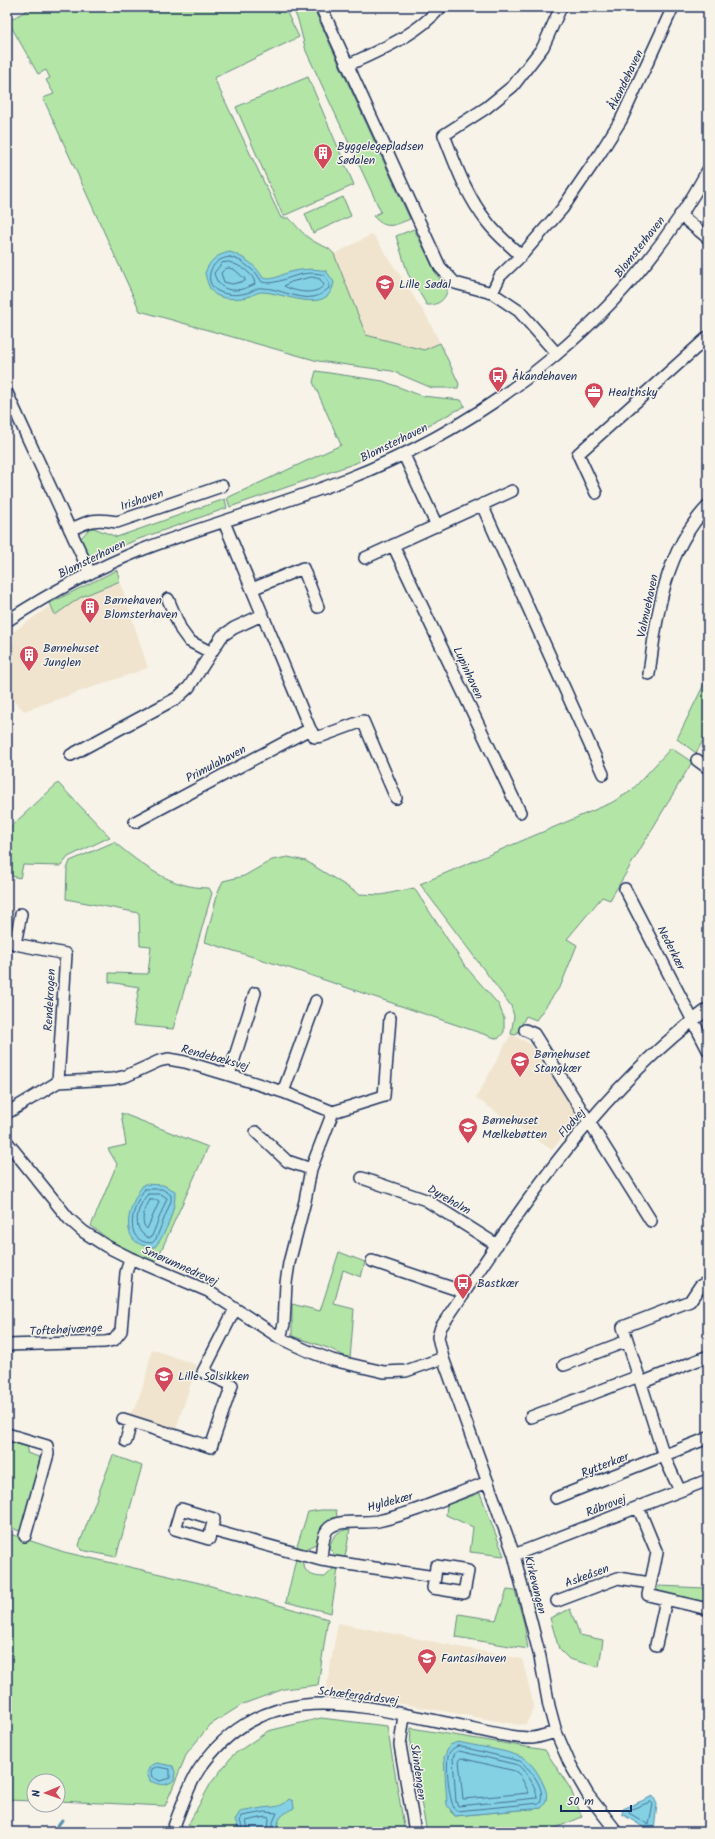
<svg xmlns="http://www.w3.org/2000/svg" width="715" height="1839" font-family="Kalam,sans-serif">
  <rect width="100%" height="100%" fill="#f7f3e8"/>
  <filter id="ink" filterUnits="userSpaceOnUse"><feTurbulence type="fractalNoise" baseFrequency=".025" numOctaves="2"/><feDisplacementMap in="SourceGraphic" scale="8" xChannelSelector="R" yChannelSelector="G"/><feConvolveMatrix kernelMatrix="1 2 1 2 8 2 1 2 1" color-interpolation-filters="sRGB"/></filter>
  <g filter="url(#ink)">
    <path fill="#f0e4ce" d="M373 234 427 317 440 343 424 350 366 335 334 254Z
      M120 581 148 668 24 711 7 694V652L14 641 10 634 50 606 56 615 81 597Z
      M511 1034 530 1044 579 1117 552 1150 476 1098Z
      M152 1349 197 1365 175 1432 127 1417 136 1406 145 1380Z
      M338 1623 522 1659 532 1698 533 1710 526 1724 519 1725 326 1690Z"/>
    <path fill="#b3e5a6" stroke="#678a82" fill-rule="evenodd" d="M33 7H284L299 37 214 78 281 218H289C297 226 305 237 315 242 323 247 328 246 334 254L366 335 424 350 440 343 459 384 458 388H432L392 371 318 361 140 311 43 98 54 94 46 80 50 78 46 70 38 74 8 21Z
      M292 7H313L410 219C393 226 386 230 373 216L381 212 306 51 298 20Z
      M308 77 354 185 283 216 236 107Z
      M343 197 351 216 313 233 305 214Z
      M414 229 438 277 447 285C449 297 439 306 427 305L408 274 396 236Z
      M316 371 383 381 422 396 461 400 465 406 356 463 230 507 227 498 341 445 313 382Z
      M225 499 227 508 136 540 90 560 80 539 91 527 117 537Z
      M117 570 120 581 81 597 55 615 50 603Z
      M708 676V732L696 753 677 739Z
      M671 748 692 762 610 900 602 897 567 939 577 945 561 985 536 1020 526 1016 516 1035 511 1034 514 1016 511 1006 420 884 611 803 631 791Z
      M58 783 110 837 68 857 61 866 23 865 20 878 7 875V830Z
      M114 842C142 865 170 888 209 888L212 893 173 1029 133 1025 139 987 109 982V973L148 974 151 946 140 945 139 913 66 899 67 869 70 861Z
      M288 857 306 861 359 894 381 895 414 888 465 966 499 1005 504 1018V1032L498 1039 292 969 205 942 218 892 223 881 244 876 272 860Z
      M121 1113 208 1147 155 1264 111 1241 91 1226 117 1164 108 1149 126 1145Z
      M339 1252 365 1262 361 1277 343 1270 334 1304 354 1309 350 1359 331 1349 292 1336V1304L320 1311Z
      M7 1441 28 1447 27 1453 42 1458 22 1532 7 1526Z
      M113 1455 142 1466 116 1557 81 1550 79 1545Z
      M480 1493 504 1556 470 1552 473 1527 446 1515 447 1505Z
      M321 1510H336L337 1516C327 1524 319 1530 318 1543L307 1548 303 1554 295 1552 308 1512Z
      M350 1529 344 1563 335 1561V1555L329 1548C333 1535 337 1531 350 1529Z
      M7 1533 64 1552 204 1584 328 1619 318 1685 284 1689 243 1704 210 1725 187 1753 165 1806 58 1801V1781H34V1801L7 1800Z
      M296 1559 302 1561C305 1574 312 1577 325 1577L334 1568 338 1569 331 1613 286 1602Z
      M660 1586 704 1588 706 1602 661 1594 656 1588Z
      M507 1590 515 1591 524 1623 528 1649 456 1637 459 1614 496 1620Z
      M570 1609 580 1635 603 1640 599 1667 569 1659 559 1649 550 1618Z
      M321 1718 387 1726 405 1832H205L188 1825 211 1783 233 1755 268 1731Z
      M411 1728 545 1750 570 1788 582 1817 546 1832H427L410 1747ZM546 1800 541 1808 455 1816 450 1811Z"/>
    <path fill="#84d1e4" stroke="#5a90ae" d="M230 252C244 257 256 265 263 278 272 281 278 276 287 273 301 269 312 268 326 271L334 282C329 317 283 292 262 292 258 292 255 294 251 296 240 299 229 300 218 296 209 292 207 281 205 273 210 260 216 255 230 252Z
      M144 1184 163 1185 175 1191C176 1209 166 1234 155 1247 115 1247 128 1204 144 1184Z
      M7 1577 12 1586 7 1621Z
      M458 1742C475 1746 506 1750 521 1757 532 1761 541 1778 545 1788 548 1795 547 1804 541 1808L455 1816 447 1805 444 1757 450 1745Z
      M157 1763 173 1766 175 1772 174 1780C166 1787 159 1785 150 1781L147 1773 150 1766Z
      M653 1796 657 1804 654 1831 651 1832 622 1814 623 1809Z
      M289 1799 293 1801 294 1808C282 1814 277 1818 277 1832H242L239 1830 235 1820 240 1812C247 1811 255 1809 262 1808 274 1806 280 1809 289 1799Z"/>
    <g fill="none" stroke-linecap="round" stroke-linejoin="round">
      <path stroke="#457094" stroke-width="1" d="M230 257 241 261 256 273 262 282C280 287 299 267 324 275L329 283V288C324 292 320 296 313 297 297 300 279 288 262 288 258 287 254 290 250 292 241 295 230 296 220 292 203 286 207 259 230 257Z
        M229 262C239 265 254 273 255 284 238 293 219 294 214 273L222 263Z
        M229 268 235 270 245 279V281L232 284 224 282 221 273 225 269Z
        M312 277 320 279 324 285C316 296 295 292 284 286L291 282Z
        M145 1189H162L171 1195V1201L156 1239 152 1243C121 1243 133 1203 145 1189Z
        M148 1194H161L167 1198 152 1236 149 1238C130 1230 137 1206 148 1194Z
        M150 1200H158L159 1202 147 1229C139 1222 145 1208 150 1200Z
        M458 1746 520 1761C530 1769 547 1789 540 1803L456 1811C449 1804 446 1767 448 1757 449 1751 453 1748 458 1746Z
        M459 1751 518 1765C526 1772 537 1787 537 1798L458 1806 456 1802 453 1758 455 1753Z
        M461 1758 515 1771 520 1775 529 1793 463 1799 459 1760Z
        M158 1767 170 1769V1778L160 1781 152 1777 151 1773 152 1769Z
        M651 1802 653 1804 649 1825 629 1813 630 1810Z
        M244 1832 240 1821 242 1816 265 1812 277 1813 273 1822V1832
        M249 1832 246 1821 265 1817 269 1818 268 1832"/>
      <path stroke="#5a90ae" stroke-width="3" d="M53 1832 62 1820"/>
      <defs>
        <path id="minor" d="M321 7 440 267 455 283 492 293 519 311 557 354
          M348 65C382 49 415 36 441 7
          M680 215 708 238
          M521 256C510 245 497 235 488 223 467 197 456 166 444 135L486 108 513 86 543 47 561 7
          M492 293 500 276 521 256 562 209 599 155 621 120 673 7
          M7 393 90 573
          M404 455 437 526
          M596 493 578 454 708 337
          M482 505 603 774
          M224 522 310 729 315 737 322 736 363 721 396 798
          M70 530C90 520 96 518 117 522L222 486
          M393 545 520 812
          M365 558 512 491
          M252 589 303 568 318 607
          M168 599 181 630 189 641 210 652
          M7 621C50 593 96 568 144 549 210 524 280 505 347 479 497 420 630 313 708 170
          M649 674C657 614 664 552 708 506
          M71 755 177 698 189 687 222 636 234 628 262 615
          M697 760 708 768
          M135 822 310 729
          M625 889 708 1050
          M21 914 15 944 66 954 58 1082
          M525 1030 534 1034 651 1221
          M229 1075 255 993
          M283 1092 316 1001
          M333 1112 384 1096 390 1018
          M7 1113 58 1082 113 1079 126 1076 159 1061 168 1059 185 1062 229 1075 283 1092 333 1112 311 1169 305 1201 289 1263 286 1283 284 1324 280 1338
          M256 1132 287 1161 311 1169
          M7 1142 69 1219 84 1232 106 1246 130 1258 208 1291 280 1338 308 1351 332 1360 384 1372 406 1371 443 1358
          M362 1178 426 1200 497 1245
          M372 1261 464 1292
          M7 1345 105 1342 114 1340 121 1331 126 1273 130 1258
          M564 1365 627 1341
          M641 1383 708 1356
          M531 1417 639 1376
          M123 1419 211 1447 232 1385 203 1372 235 1309
          M7 1434 47 1446 48 1454 25 1536
          M126 1441 131 1422
          M680 1491 664 1456 623 1327 690 1301 700 1286 708 1282
          M556 1498 708 1438
          M638 1507 657 1553 648 1595 708 1609
          M211 1530 209 1539 175 1529 181 1509 214 1519 211 1530 321 1560 435 1577 436 1566 468 1571 464 1593 433 1588 435 1577
          M514 1555 708 1480
          M321 1560C322 1551 322 1534 329 1528 341 1518 364 1524 378 1521 415 1513 452 1495 488 1482
          M557 1601 618 1578 650 1583
          M656 1645 666 1600
          M404 1715 400 1745 415 1832
          M172 1832C178 1815 190 1782 200 1768 267 1673 362 1707 457 1725 481 1730 508 1738 532 1738 540 1737 548 1734 556 1732
          M617 1832 588 1795 569 1762 556 1732 549 1706 540 1657 514 1555 443 1358 438 1337 441 1327C518 1213 595 1092 708 1009"/>
      </defs>
      <use href="#minor" stroke="#1b2f5e" stroke-width="14"/>
      <use href="#minor" stroke="#f7f3e8" stroke-width="11"/>
    </g>
  </g>
  <defs>
    <symbol id="building-pin" viewBox="-11 -11 22 30"><path d="M0 17L-7.5 6A9.5 9.5 0 1 1 7.5 6Z" fill="#d1495b" stroke="#f7f3e8"/><path d="M-4-6H4V6H1V3H-1V6H-4ZM-2.5-4.3h1.7v1.8h-1.7ZM.8-4.3h1.7v1.8H.8ZM-2.5-1h1.7V.8h-1.7ZM.8-1h1.7V.8H.8Z" fill="#fff"/></symbol>
    <symbol id="school-pin" viewBox="-11 -11 22 30"><path d="M0 17L-7.5 6A9.5 9.5 0 1 1 7.5 6Z" fill="#d1495b" stroke="#f7f3e8"/><path d="M0-5L7-2L0 1L-7-2ZM-4 1L0 2.5L4 1V4Q0 6-4 4Z" fill="#fff"/></symbol>
    <symbol id="bus-pin" viewBox="-11 -11 22 30"><path d="M0 17L-7.5 6A9.5 9.5 0 1 1 7.5 6Z" fill="#d1495b" stroke="#f7f3e8"/><path d="M-5-6H5V4H4V6H2V4H-2V6H-4V4H-5ZM-3.5-4V0h7V-4ZM-3.5 1.2v1.5H-2V1.2ZM2 1.2v1.5H3.5V1.2Z" fill="#fff"/></symbol>
    <symbol id="office-pin" viewBox="-11 -11 22 30"><path d="M0 17L-7.5 6A9.5 9.5 0 1 1 7.5 6Z" fill="#d1495b" stroke="#f7f3e8"/><path d="M-6-3h4V-5.5h4V-3h4V5H-6ZM-1-4.5V-3h2v-1.5ZM-6 0V1H6V0Z" fill="#fff"/></symbol>
  </defs>
  <g fill-rule="evenodd">
    <use href="#building-pin" x="312" y="142" width="22" height="30"/>
    <use href="#school-pin" x="374" y="273" width="22" height="30"/>
    <use href="#bus-pin" x="487" y="365" width="22" height="30"/>
    <use href="#office-pin" x="583" y="381" width="22" height="30"/>
    <use href="#building-pin" x="79" y="596" width="22" height="30"/>
    <use href="#building-pin" x="18" y="644" width="22" height="30"/>
    <use href="#school-pin" x="509" y="1050" width="22" height="30"/>
    <use href="#school-pin" x="457" y="1116" width="22" height="30"/>
    <use href="#bus-pin" x="452" y="1272" width="22" height="30"/>
    <use href="#school-pin" x="153" y="1365" width="22" height="30"/>
    <use href="#school-pin" x="416" y="1647" width="22" height="30"/>
  </g>
  <g text-anchor="middle" dominant-baseline="central" stroke-width="3" stroke-linejoin="round" paint-order="stroke">
    <g font-size="12" fill="#1b2f5e" stroke="#f7f3e8">
      <text transform="translate(626 80) rotate(-64)">Åkandehaven</text>
      <text transform="translate(640 247) rotate(-52)">Blomsterhaven</text>
      <text transform="translate(394 443) rotate(-26)">Blomsterhaven</text>
      <text transform="translate(142 500) rotate(-19)">Irishaven</text>
      <text transform="translate(92 559) rotate(-26)">Blomsterhaven</text>
      <text transform="translate(648 606) rotate(-78)">Valmuehaven</text>
      <text transform="translate(468 673) rotate(65)">Lupinhaven</text>
      <text transform="translate(216 764) rotate(-28)">Primulahaven</text>
      <text transform="translate(671 948) rotate(63)">Nederkær</text>
      <text transform="translate(50 1000) rotate(-87)">Rendekrogen</text>
      <text transform="translate(215 1058) rotate(15)">Rendebæksvej</text>
      <text transform="translate(572 1123) rotate(-49)">Flodvej</text>
      <text transform="translate(449 1200) rotate(30)">Dyreholm</text>
      <text transform="translate(180 1266) rotate(24)">Smørumnedrevej</text>
      <text transform="translate(66 1330) rotate(-3)">Toftehøjvænge</text>
      <text transform="translate(605 1465) rotate(-21)">Rytterkær</text>
      <text transform="translate(390 1502) rotate(-15)">Hyldekær</text>
      <text transform="translate(606 1506) rotate(-21)">Råbrovej</text>
      <text transform="translate(587 1576) rotate(-20)">Askeåsen</text>
      <text transform="translate(535 1585) rotate(76)">Kirkevangen</text>
      <text transform="translate(358 1696) rotate(7)">Schæfergårdsvej</text>
      <text transform="translate(418 1772) rotate(82)">Skindengen</text>
    </g>
    <g font-size="12" fill="#1b2f5e" stroke="#f7f3e8" text-anchor="start">
      <text x="337" y="146">Byggelegepladsen<tspan x="337" dy="14">Sødalen</tspan></text>
      <text x="399" y="284">Lille Sødal</text>
      <text x="512" y="376">Åkandehaven</text>
      <text x="608" y="392">Healthsky</text>
      <text x="104" y="600">Børnehaven<tspan x="104" dy="14">Blomsterhaven</tspan></text>
      <text x="43" y="648">Børnehuset<tspan x="43" dy="14">Junglen</tspan></text>
      <text x="534" y="1054">Børnehuset<tspan x="534" dy="14">Stangkær</tspan></text>
      <text x="482" y="1120">Børnehuset<tspan x="482" dy="14">Mælkebøtten</tspan></text>
      <text x="477" y="1283">Bastkær</text>
      <text x="178" y="1376">Lille Solsikken</text>
      <text x="441" y="1658">Fantasihaven</text>
    </g>
  </g>
  <rect width="715" height="1839" fill="none" stroke="#f7f3e8" stroke-width="24"/>
  <rect x="12" y="12" width="691" height="1815" fill="none" stroke="#1b2f5e" stroke-width="1.5" filter="url(#ink)"/>
  <g transform="translate(46 1793) rotate(268)"><circle r="19" fill="#f7f3e8" stroke="#9fa5b1"/>
  <path d="M0-3L7 15L0 10L-7 15Z" fill="#d1495b"/>
  <text y="-6" font-size="11" font-weight="bold" text-anchor="middle" fill="#1b2f5e">N</text>
  </g>
  <path d="M561 1805v6h70v-6" fill="none" stroke="#1b2f5e" stroke-width="2"/>
  <text x="567" y="1805" font-size="12" fill="#1b2f5e" stroke="#f7f3e8" stroke-width="3" paint-order="stroke">50 m</text>
</svg>
